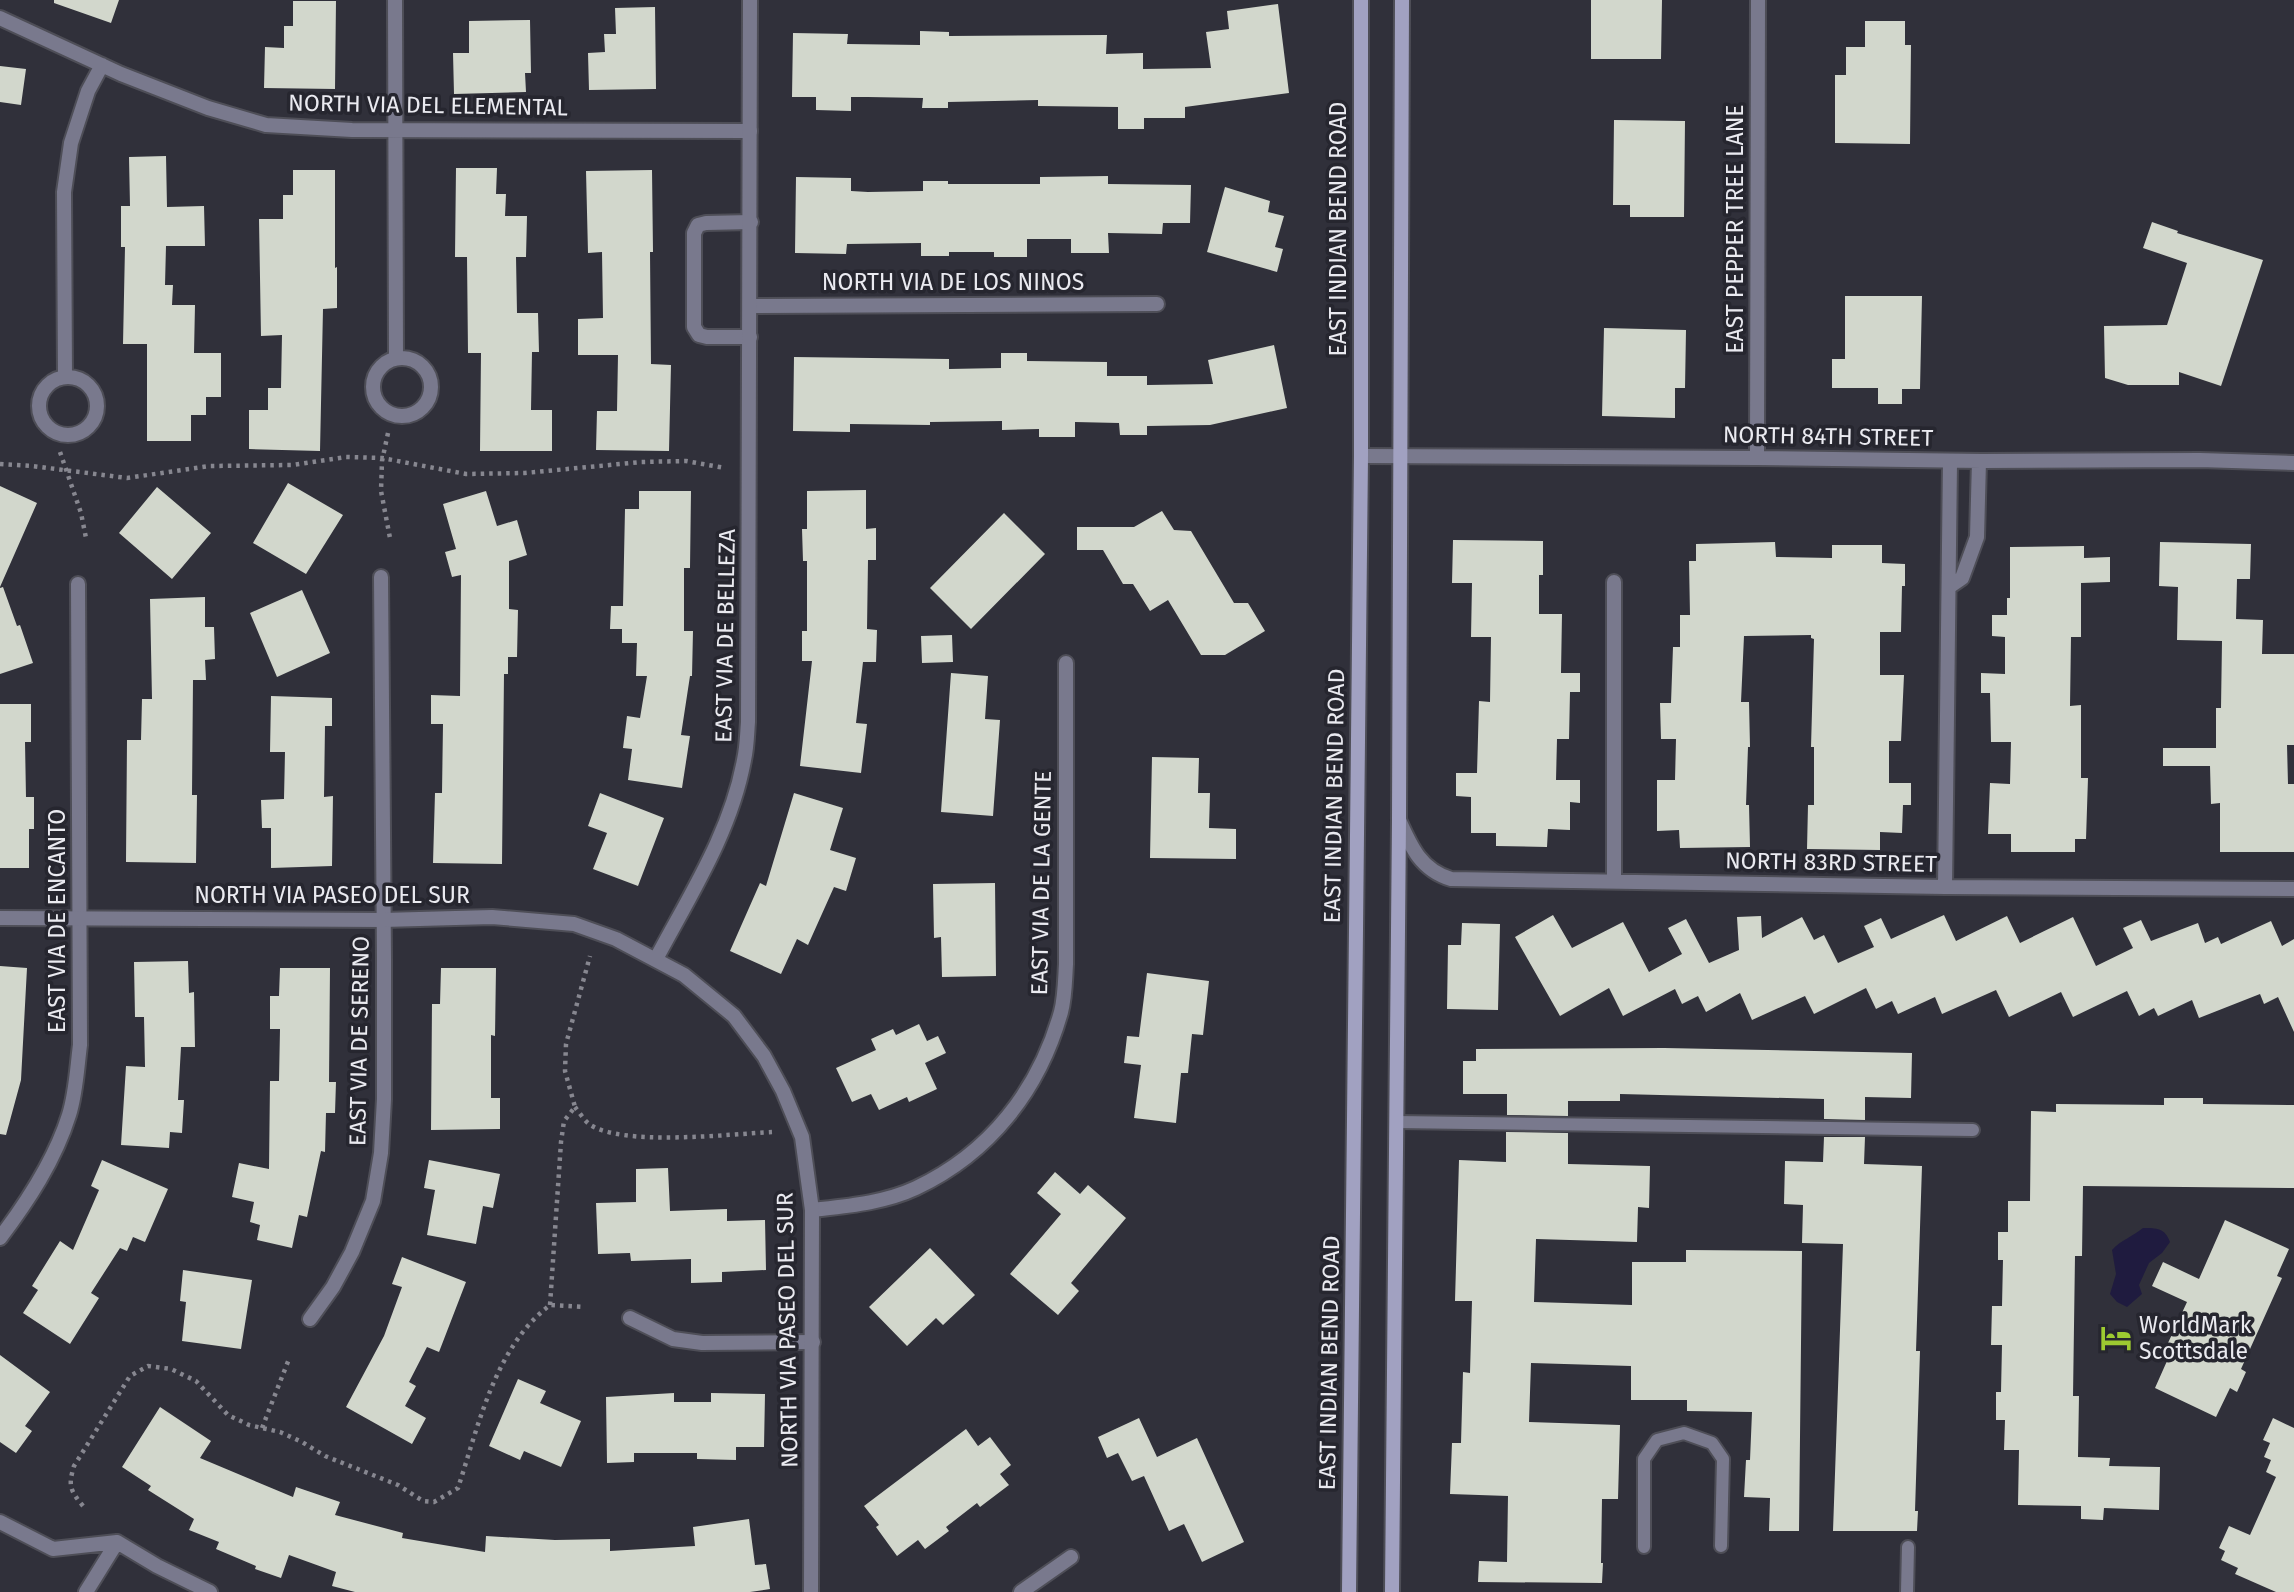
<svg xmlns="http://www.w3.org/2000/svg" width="2294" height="1592" font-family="'Fira Sans',sans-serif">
  <rect width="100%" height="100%" fill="#30303a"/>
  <path fill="#1f1b3f" d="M2143 1228C2157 1228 2165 1228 2170 1242L2162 1253 2149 1263 2139 1285 2142 1294 2127 1307 2117 1302 2110 1294 2116 1274 2112 1250C2121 1240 2132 1237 2143 1228Z"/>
  <path fill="#d2d7cc" d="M54 0H119L111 23 54 3Z
    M1591 0H1662L1661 59H1591Z
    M293 1H336L335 89 264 88 265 47 284 48V26H293Z
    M1278 4 1289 93 1185 107V118H1144V129H1118V107L1038 106V100L948 102V108H922L923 98 868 97H851V111L816 110V97H792L793 33 848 34 847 44 920 45V31L949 32V36L1107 35 1106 54 1143 53V69L1211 68 1206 32 1229 29 1227 11Z
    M655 7 656 89 589 90 588 53 605 52 604 34H616L615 8Z
    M530 20 531 73H525L526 92 454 94 453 53H469V21Z
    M1865 21H1905V45H1911L1910 144 1835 143V75H1846V47H1865Z
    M0 66 26 69 21 105 0 102Z
    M1614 120 1685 121 1684 217H1630V205H1613Z
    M166 156 167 207 204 206 205 246H166L165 285H173L172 305H195L194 353H221V397H206V415H191V441H147V344H123L125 247H121V206H130L129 157Z
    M456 168H497L496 194H506L505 216H527L526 257H516L517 313H538L539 352H532L531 410H552V451H480L481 353H468L467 257H455Z
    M293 170H335V268L337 267V308L323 309 320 451 249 449V410H268V388H281L282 335 261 336 259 219H283V195H293Z
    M652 170 653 252H650L651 364 671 365 669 451 596 450 597 411H617L618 355H578V319L603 318 602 252 588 253 586 171Z
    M1108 176V184L1191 185 1190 223H1163L1162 234 1108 233 1109 253H1071V239H1027V257H994V252H949V256H921V243L847 244 846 254 795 253 796 177 851 178V191L868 192 923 191V181H948V184H1040V177Z
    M1225 187 1270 201 1268 212 1284 216 1275 247 1283 249 1277 272 1207 252Z
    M2152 222 2178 231 2177 233 2263 260 2221 386 2179 372V385H2128L2105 378 2104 326 2167 325 2187 263 2143 248Z
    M1845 296H1922L1920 389H1902V404H1878V388H1832V359H1845Z
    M1604 328 1686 330 1685 388H1675V418L1602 416Z
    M1274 345 1287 408 1210 425 1147 426V435H1120L1119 423 1075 422V437H1039V429L1002 430V421L930 422V425L850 424V432L793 431 794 357 949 359V369L1001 368V353H1027V361L1107 362V376H1147V385L1213 384 1208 360Z
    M288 483 343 515 306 574 253 543Z
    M0 486 37 503 0 587Z
    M157 487 211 533 172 579 119 533Z
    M866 490V529L876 528V560H868L867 629 877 630 876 662H863L856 723 867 724 861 773 800 766 812 661H802V631H807V561H803L802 529H807V491Z
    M486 491 497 526 517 520 527 555 509 561V609L518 610 517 657H508V674H504L502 864 433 863 435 793H442L443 724H431V695L460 696 461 575 452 577 445 552 456 549 443 504Z
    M639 491H691L690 568H684V631H693L692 676H690L681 735 690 736 682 788 628 780 632 749 623 748 627 716 640 718 647 676H636L637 643H622V629H610L611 606H623L625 509H639Z
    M1162 511 1174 530 1191 531 1234 603H1248L1265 631 1225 655H1201L1168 600 1150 611 1133 584H1123L1103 550H1077V527H1134Z
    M1004 513 1045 554 971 629 930 588Z
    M1453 540 1543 541V575H1539V614H1562L1561 673H1580V692H1570L1569 739H1557L1556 780H1580V803L1570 802V830L1548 829 1547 847 1496 846V833H1471V797L1456 796V773H1477L1479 701 1490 702 1491 637H1471L1472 583H1452Z
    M1775 542 1776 557 1832 558V545H1882V563L1905 564V586H1902L1901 632H1880V675H1904L1901 741H1889V783H1911V805H1903L1902 833 1880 832V850L1807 849 1808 805H1814V747H1811L1814 639 1811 638V635L1744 636 1741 702H1749L1750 747H1748L1746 805H1749L1750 847 1680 848 1679 830 1657 831V780H1675L1676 739H1661L1660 703H1671L1673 647H1680V615H1690L1689 561H1696V544Z
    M2160 542 2251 544 2250 579H2237L2236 619 2263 620 2262 654H2294V745H2287L2288 784H2294V852H2220V803L2211 804 2210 766H2163V748H2216V708H2221L2222 641 2177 640 2178 587 2159 586Z
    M2084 546V558L2110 557V582L2081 583V637H2071L2070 706 2081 705V778H2088L2086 839H2075V852H2011V834H1988L1990 783 2010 784 2011 742H1991L1990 693H1981V673L2005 674V637L1992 636V615H2007V598H2010V547Z
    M3 587 17 626 20 625 33 663 0 674V588Z
    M302 590 330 653 277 677 250 613Z
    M205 597V627H214L215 659 205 660 206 680H193L192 795H197L196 863 126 862 127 740H141L142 699H152L150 599Z
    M952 635 953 662 922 663 921 636Z
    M951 673 988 676 985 719 1000 720 993 816 941 812Z
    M271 696 332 698V726H325L324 797 333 796 332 866 271 868V828H262L261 800 284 799 285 752H270Z
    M0 704H31V742H25L26 797H34V829H29V868H0Z
    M1152 757 1199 758 1198 793H1210L1209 828 1236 829V859L1150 858Z
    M600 793 664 818 638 886 593 869 607 833 588 826Z
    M794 793 843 808 830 850 856 858 846 891 834 887 808 945 797 939 781 974 730 951 760 883 766 886Z
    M995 883 996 976 942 977 941 937 934 938 933 884Z
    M1553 915 1572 948 1623 922 1649 972 1682 954 1668 928 1686 919 1709 963 1739 950 1737 917 1761 916 1762 938 1802 917 1814 940 1824 935 1838 963 1874 947 1864 926 1881 918 1891 939 1944 915 1956 941 2007 916 2020 943 2073 917 2096 966 2133 948 2123 928 2141 920 2151 941 2198 923 2205 943 2218 937 2221 944 2271 921 2282 946 2294 939V1032L2278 997 2264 1004 2260 994 2199 1018 2192 1000 2158 1016 2154 1008 2139 1016 2127 991 2073 1017 2061 992 2009 1017 1996 990 1942 1014 1935 997 1898 1014 1892 1001 1876 1009 1866 988 1814 1014 1805 996 1752 1020 1740 993 1706 1012 1698 996 1682 1004 1675 989 1623 1016 1609 988 1560 1016 1515 937Z
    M1462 923 1500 924 1498 1010 1447 1009 1448 945H1461Z
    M188 961 189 993 194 992 195 1047H181L178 1100H184L182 1133 170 1132 169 1148 121 1145 126 1066 145 1067 144 1017H135L134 962Z
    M0 966 27 968 21 1080 6 1135 0 1134Z
    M280 968H330L329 1082H336L335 1113H326L325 1152 321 1151 307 1217 299 1215 292 1248 257 1240 260 1225 250 1222 254 1202 232 1197 239 1163 269 1169 270 1081H279L280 1029H270V996H279Z
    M441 968H496L495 1036 491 1035V1098H500V1129L431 1130 432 1004H440Z
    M1147 973 1209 981 1203 1035 1192 1034 1188 1073H1181L1176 1123 1134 1118 1141 1065 1124 1063 1127 1036 1139 1037Z
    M919 1024 927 1041 938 1036 946 1053 925 1063 937 1089 909 1102 907 1097 879 1110 871 1094 852 1102 836 1068 876 1050 871 1039 893 1029 896 1035Z
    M1664 1048 1912 1053 1911 1098 1865 1097V1120L1824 1119V1099L1620 1094V1101H1568V1116L1507 1115V1094H1463V1061H1476V1049Z
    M2164 1098H2203V1104L2294 1105V1188L2083 1186 2082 1256H2075L2073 1396H2079L2078 1457 2110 1458 2109 1466 2160 1467 2159 1510 2104 1508 2103 1520 2081 1519V1506L2018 1505 2019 1450H2004L2005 1420H1996V1392H2001L2002 1345H1991L1992 1306H2002L2003 1260H1998V1232H2008V1201H2030L2031 1111 2056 1112V1104L2164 1105Z
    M1506 1132 1568 1133V1164L1650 1166 1649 1208 1638 1207 1637 1242 1536 1239 1534 1302 1632 1305V1262H1686V1250L1802 1251 1799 1531H1769L1770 1498 1744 1497 1746 1460H1750L1752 1412 1687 1411V1400H1631V1366L1531 1363 1529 1422 1620 1425 1618 1499H1602L1601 1563H1603L1602 1583 1478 1582 1479 1561 1507 1562 1508 1496 1450 1494 1452 1443H1461L1463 1372 1470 1373 1472 1301H1455L1459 1160 1506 1162Z
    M1824 1137H1865L1864 1164 1922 1166 1916 1351H1920L1915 1511H1918L1917 1531H1833L1843 1244 1802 1243 1803 1205 1784 1204 1785 1161 1823 1162Z
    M102 1160 168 1189 145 1242 133 1237 127 1251 120 1248 91 1293 99 1298 70 1344 23 1313 38 1290 32 1286 60 1241 73 1250 99 1190 91 1186Z
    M429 1160 500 1174 493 1208 483 1206 476 1244 427 1235 435 1190 424 1188Z
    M668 1168 670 1211 727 1209V1221L765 1220 766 1270 722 1272V1282L691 1283V1259L631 1261 630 1253 598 1254 596 1203 636 1202V1169Z
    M1055 1172 1080 1194 1088 1185 1126 1218 1071 1283 1079 1291 1058 1315 1010 1274 1061 1214 1037 1193Z
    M2225 1220 2289 1249 2277 1276 2282 1278 2241 1369 2246 1372 2237 1392 2230 1388 2216 1417 2155 1388 2167 1361 2161 1358 2187 1302 2152 1286 2163 1262 2199 1279Z
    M930 1248 975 1295 943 1325 936 1318 907 1346 869 1307Z
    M402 1257 466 1282 439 1352 427 1347 409 1382 416 1386 405 1406 426 1418 412 1444 346 1407 384 1336 402 1287 392 1284Z
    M183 1270 252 1280 241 1349 182 1341 186 1302 180 1301Z
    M0 1355 50 1392 25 1426 32 1431 16 1453 0 1442Z
    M518 1379 546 1391 540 1403 581 1421 561 1467 524 1451 520 1460 489 1446Z
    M674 1393V1402H711V1393L765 1394 764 1447H736V1460L697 1459V1453H634V1462L607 1463 606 1397Z
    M160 1407 211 1441 200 1458 293 1497 296 1487 340 1502 335 1515 403 1533 402 1538 485 1552 486 1536 555 1540 610 1539V1551L695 1546 693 1527 749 1519 755 1565 766 1564 770 1589 750 1592H355L332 1586 336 1572 289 1555 281 1578 255 1569 256 1566 216 1549 219 1542 189 1530 194 1519 148 1490 151 1486 122 1467Z
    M1139 1418 1157 1457 1197 1438 1244 1542 1202 1562 1184 1524 1169 1531 1144 1476 1132 1481 1118 1453 1107 1458 1098 1437Z
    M2273 1418 2294 1428V1592H2276L2235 1574 2238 1568 2221 1560 2225 1551 2219 1548 2229 1526 2250 1535 2276 1477 2266 1472 2271 1460 2264 1457 2270 1443 2263 1440Z
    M966 1429 978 1446 990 1437 1011 1465 1000 1474 1009 1485 980 1507 977 1503 946 1527 949 1531 925 1549 918 1540 897 1556 876 1527 879 1525 864 1506Z"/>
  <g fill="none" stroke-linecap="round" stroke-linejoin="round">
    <defs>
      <path id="service" d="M1396 1122 1973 1130
        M1644 1547V1459L1657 1440 1684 1433 1712 1443 1723 1459 1721 1546
        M1907 1592 1908 1547"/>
      <path id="minor" d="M395 0 396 358
        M0 18 121 74 208 108 266 125 352 130 750 131
        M750 306 1157 304
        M750 337H707L699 335 694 327V233L698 225 706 223 751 222
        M373 387a29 29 0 1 1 58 0a29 29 0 1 1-58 0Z
        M39 406a29 29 0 1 1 58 0a29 29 0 1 1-58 0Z
        M65 377 64 192 71 143 88 91 102 65
        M1361 456 1757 458 1982 461 2200 460 2294 463
        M1757 458 1758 0
        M1614 582V881
        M1949 587 1962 578 1977 537 1979 461
        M1399 820C1411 847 1421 870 1451 879L1945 887 2294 889
        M1945 887 1950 461
        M812 1210C847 1206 884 1203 916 1188 990 1153 1039 1090 1061 1012 1065 997 1065 980 1066 964V663
        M0 1238C28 1201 55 1160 69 1115 76 1093 77 1068 80 1045L78 584
        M630 1318 673 1339 702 1343 813 1342
        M310 1319 333 1287 352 1252 373 1201 381 1153 384 1099V959L381 577
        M0 1522 53 1549 117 1542 157 1566 210 1592
        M86 1592 117 1542
        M1021 1592 1071 1557"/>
      <path id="tertiary" d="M0 918 383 920 492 917 574 924 616 939 684 975 734 1016 764 1056 783 1091 802 1137 812 1210 811 1592
        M656 959C690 895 731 832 744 760 747 747 747 734 748 722L750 0"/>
      <path id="secondary" d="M1349 1592 1361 456V0
        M1392 1592 1399 820 1402 0"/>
    </defs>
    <use href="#service" stroke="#4e4e57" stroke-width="16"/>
    <use href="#minor" stroke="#4e4e57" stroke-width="18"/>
    <use href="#tertiary" stroke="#4e4e57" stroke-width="18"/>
    <use href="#secondary" stroke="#4e4e57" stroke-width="18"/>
    <path stroke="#878790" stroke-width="4.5" stroke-dasharray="3.5 5" stroke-linecap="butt" d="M388 433 382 461 381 491 390 538
      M60 452 81 513 86 538
      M0 464 32 466 127 478 210 466 292 465 346 457 382 458 466 474 525 473 641 462 686 461 725 468
      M575 1107C579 1112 584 1120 589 1124 621 1147 730 1134 772 1132
      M550 1305 561 1142 564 1121 575 1107 565 1071 566 1044 590 956
      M262 1428 289 1359
      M83 1506C70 1490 68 1486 74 1466L130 1376 148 1366 171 1369 196 1381 228 1415 249 1425 280 1432 302 1442 325 1456 398 1485 423 1501 434 1502 458 1488C479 1424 495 1347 550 1305L584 1307"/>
    <use href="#service" stroke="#79798d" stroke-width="12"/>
    <use href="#minor" stroke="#79798d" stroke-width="14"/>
    <use href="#tertiary" stroke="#79798d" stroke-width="14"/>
    <use href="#secondary" stroke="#a1a1c1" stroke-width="14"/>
  </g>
  <defs>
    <symbol id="hotel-bare" viewBox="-9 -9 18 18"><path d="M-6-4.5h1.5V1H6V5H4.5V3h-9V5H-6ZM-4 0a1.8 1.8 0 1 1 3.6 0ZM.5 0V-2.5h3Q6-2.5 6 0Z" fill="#9dca31" stroke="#26262f" stroke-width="2.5" paint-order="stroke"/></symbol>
  </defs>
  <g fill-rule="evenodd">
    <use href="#hotel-bare" x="2094" y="1316" width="44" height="44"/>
  </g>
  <g text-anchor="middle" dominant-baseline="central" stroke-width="7" stroke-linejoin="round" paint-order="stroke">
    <g font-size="23" fill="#eaeaf0" stroke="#26262f">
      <text transform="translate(428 105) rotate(1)">NORTH VIA DEL ELEMENTAL</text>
      <text transform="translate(1338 229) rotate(-90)">EAST INDIAN BEND ROAD</text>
      <text transform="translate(1735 229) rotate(-90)">EAST PEPPER TREE LANE</text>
      <text x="953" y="282">NORTH VIA DE LOS NINOS</text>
      <text transform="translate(1828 436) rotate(1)">NORTH 84TH STREET</text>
      <text transform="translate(725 636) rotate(-89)">EAST VIA DE BELLEZA</text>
      <text transform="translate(1334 796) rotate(-89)">EAST INDIAN BEND ROAD</text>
      <text transform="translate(1831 862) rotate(1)">NORTH 83RD STREET</text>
      <text transform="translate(1041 883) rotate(-89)">EAST VIA DE LA GENTE</text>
      <text x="332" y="895">NORTH VIA PASEO DEL SUR</text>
      <text transform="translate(57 921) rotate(-90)">EAST VIA DE ENCANTO</text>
      <text transform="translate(359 1041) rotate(-89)">EAST VIA DE SERENO</text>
      <text transform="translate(787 1330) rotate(-91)">NORTH VIA PASEO DEL SUR</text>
      <text transform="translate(1329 1363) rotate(-89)">EAST INDIAN BEND ROAD</text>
    </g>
    <g font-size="23" fill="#eaeaf0" stroke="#26262f" text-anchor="start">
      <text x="2139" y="1325">WorldMark<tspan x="2139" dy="26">Scottsdale</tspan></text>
    </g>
  </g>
</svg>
